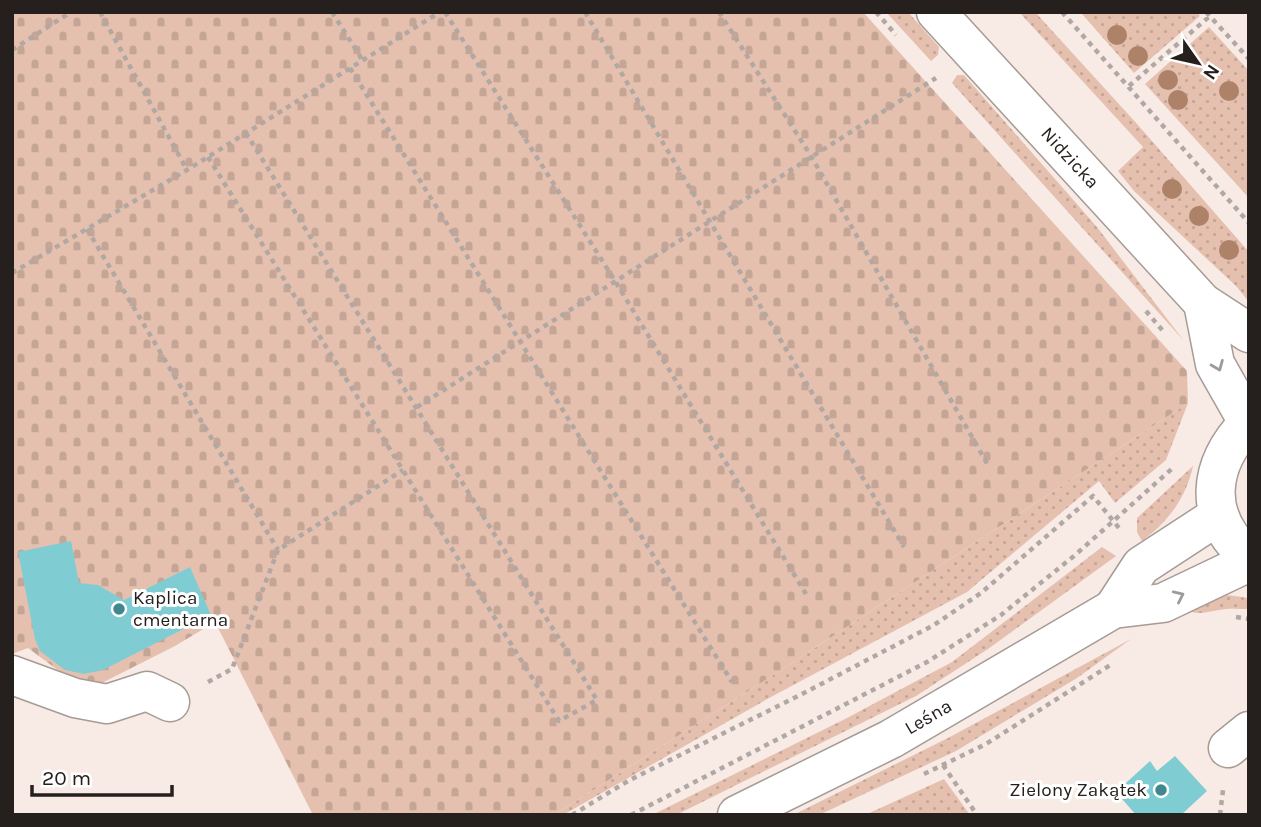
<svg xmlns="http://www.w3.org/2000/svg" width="1261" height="827" font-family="Karla,sans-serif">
  <defs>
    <pattern id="grass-dots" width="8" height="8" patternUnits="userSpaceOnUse" patternTransform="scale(1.75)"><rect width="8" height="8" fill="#e5c0af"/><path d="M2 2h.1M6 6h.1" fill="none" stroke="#c4a596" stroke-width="1.8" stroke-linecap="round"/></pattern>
    <pattern id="cemetery-stones" width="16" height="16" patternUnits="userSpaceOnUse" patternTransform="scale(1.75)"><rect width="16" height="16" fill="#e5c0af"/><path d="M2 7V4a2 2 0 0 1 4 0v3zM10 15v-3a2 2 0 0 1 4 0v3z" fill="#c4a596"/></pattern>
  </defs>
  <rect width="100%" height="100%" fill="#f8ebe6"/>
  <path fill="url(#grass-dots)" d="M886 12H908L939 47 938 55 931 61Z
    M1019 12H1035L1138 125 1249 252V302L1236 286 1134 191 1118 171 1143 147Z
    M1084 12H1197L1200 16 1134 73 1082 14Z
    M1209 27 1249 71V198L1145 84Z
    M957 75H964L1097 227 1184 341 952 83Z
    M1188 403 1166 460 1115 503 1099 481 967 592 771 697 563 815H554L792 663Z
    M1193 466C1186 498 1168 522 1142 541L1137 532V518Z
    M1102 547 1116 556 988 649 916 696 676 815H652L845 719 952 662Z
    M1227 595 1249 598V609C1239 609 1228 608 1219 610 1205 612 1198 616 1184 609L1210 598Z
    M1131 639 1077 678 956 751 819 815H793L948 738Z
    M944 779 970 815H865Z"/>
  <path fill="url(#cemetery-stones)" d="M12 12H863L1187 371 1188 403 792 663 554 815H313L215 622 175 646 86 691 28 648 12 654Z"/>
  <path fill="#7fcdd3" d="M71 541 79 583 98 585 124 600 190 567 211 615 103 670 84 674 65 670 40 651 35 639 18 552Z
    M1175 756 1207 791 1181 815H1136L1116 792 1150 761 1157 771Z"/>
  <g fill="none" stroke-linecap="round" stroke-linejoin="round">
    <defs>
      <g id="minor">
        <path id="s1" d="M936 12 1203 303 1249 333"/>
        <path d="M1203 303 1215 364 1248 422"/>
        <path d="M1249 422C1208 464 1201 516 1249 557"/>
        <path d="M1113 609 1141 566 1219 515"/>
        <path d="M12 675 75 698 107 704 147 691 170 702"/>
        <path d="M1228 748 1249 731"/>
        <path id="s2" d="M737 815 891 739 1113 609 1163 603 1249 562"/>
      </g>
    </defs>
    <use href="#minor" stroke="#a69b95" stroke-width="41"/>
    <path stroke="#b1a7a3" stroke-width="4.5" stroke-dasharray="5 5" stroke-linecap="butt" d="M100 12 187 170
      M332 12 363 61
      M445 12 615 281 806 594
      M585 12 904 547
      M719 12 811 156 988 465
      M876 12 896 35
      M1062 12 1249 223
      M1206 12 1249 59
      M12 50 71 12
      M350 68 732 682
      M1129 86 1210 16
      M208 157 559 721 597 700 246 133
      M87 229 278 550
      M12 273 187 170 440 12
      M1146 311 1163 331
      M417 407 936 78
      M1236 617 1249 619
      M208 682 232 669 278 550 403 470
      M943 765 977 815
      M924 774 986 744 1112 664
      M572 815 628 781 802 694 934 625 981 593 1093 496 1119 528
      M631 815 927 662 1001 615 1074 556 1175 466
      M1220 815 1223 790"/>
    <use href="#minor" stroke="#fff" stroke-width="38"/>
  </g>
  <g fill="#ad8268">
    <circle cx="1117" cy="35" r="10"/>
    <circle cx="1138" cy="56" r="10"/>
    <circle cx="1168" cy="80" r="10"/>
    <circle cx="1229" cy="91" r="10"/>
    <circle cx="1178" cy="100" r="10"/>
    <circle cx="1172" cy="189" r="10"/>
    <circle cx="1199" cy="216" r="10"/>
    <circle cx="1229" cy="250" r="10"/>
  </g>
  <defs><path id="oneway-chevron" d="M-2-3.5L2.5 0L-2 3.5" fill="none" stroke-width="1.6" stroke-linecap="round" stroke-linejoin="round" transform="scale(1.75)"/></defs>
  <g stroke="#9d9b9a">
    <use href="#oneway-chevron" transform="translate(1218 366) rotate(68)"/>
    <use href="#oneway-chevron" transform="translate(1179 596) rotate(-25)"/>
  </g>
  <g fill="#41888e" stroke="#fff" stroke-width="2.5">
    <circle cx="119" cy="609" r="7"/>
    <circle cx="1161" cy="790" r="7"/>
  </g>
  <g text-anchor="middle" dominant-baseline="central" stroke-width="6" stroke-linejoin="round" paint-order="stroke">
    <g font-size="19" fill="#25201e" stroke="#fff">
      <text stroke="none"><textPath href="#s1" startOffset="198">Nidzicka</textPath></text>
      <text stroke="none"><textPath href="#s2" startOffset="215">Leśna</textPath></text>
    </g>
    <g font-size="19" fill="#25201e" stroke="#fff" text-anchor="start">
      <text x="133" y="598">Kaplica<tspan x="133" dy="22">cmentarna</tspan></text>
      <text x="1147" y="790" text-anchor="end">Zielony Zakątek</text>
    </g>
  </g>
  <rect width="1261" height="827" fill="none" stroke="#25201e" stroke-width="28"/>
  <g transform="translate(1198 63) rotate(124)" stroke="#ffffff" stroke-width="5" paint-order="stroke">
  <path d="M0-5L12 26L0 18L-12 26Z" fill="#25201e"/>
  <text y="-10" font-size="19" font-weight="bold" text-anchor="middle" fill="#25201e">N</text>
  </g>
  <path d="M32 785v10h140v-10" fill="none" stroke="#25201e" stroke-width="3.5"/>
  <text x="42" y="785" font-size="21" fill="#25201e" stroke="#ffffff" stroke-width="5" paint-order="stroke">20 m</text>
</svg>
